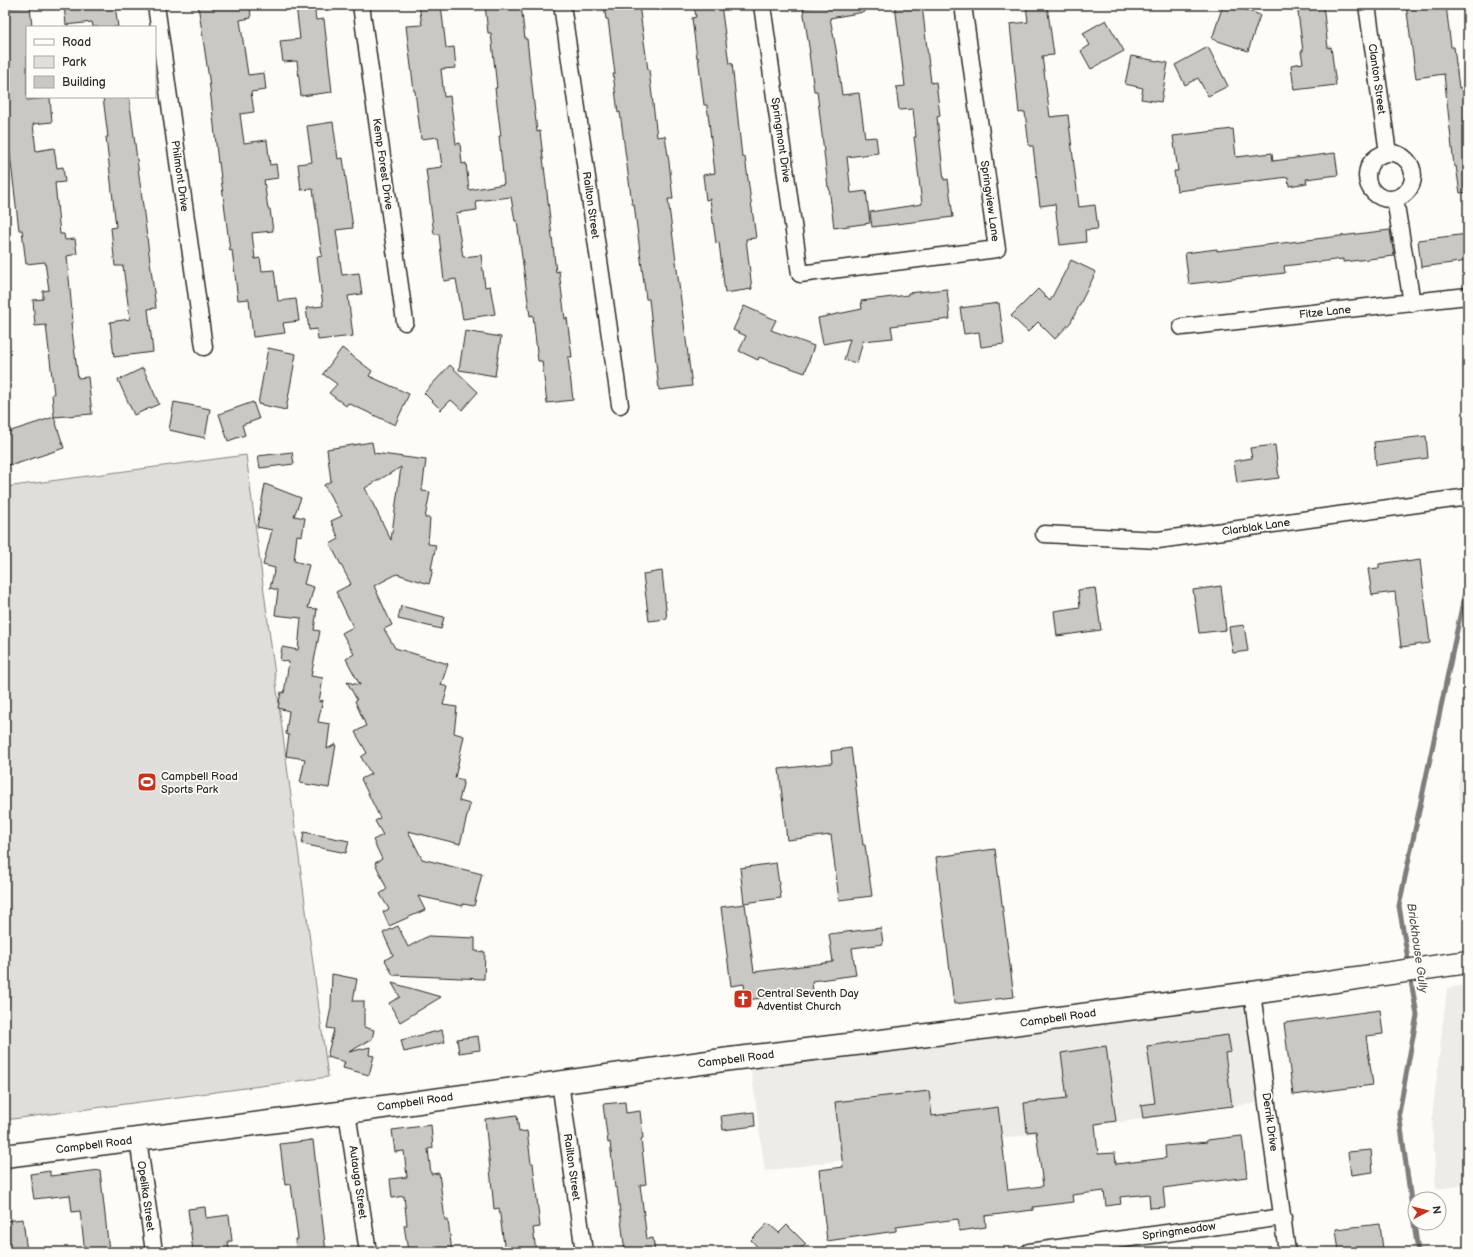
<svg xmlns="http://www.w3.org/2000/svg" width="1473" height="1257" font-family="'Balsamiq Sans',sans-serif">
  <rect width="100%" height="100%" fill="#fdfcf7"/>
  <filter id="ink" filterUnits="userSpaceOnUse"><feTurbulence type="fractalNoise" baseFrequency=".025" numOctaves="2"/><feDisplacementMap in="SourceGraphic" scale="8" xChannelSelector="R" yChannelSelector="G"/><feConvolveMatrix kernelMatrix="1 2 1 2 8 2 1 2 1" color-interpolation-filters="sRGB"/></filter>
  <g filter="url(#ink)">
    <path fill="#edece8" d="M1468 735V874L1458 785Z
      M1468 985V1185L1436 1189 1432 1118 1447 988Z
      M1245 1002 1258 1103 765 1171 751 1069Z"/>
    <path fill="#dfdeda" stroke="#858482" d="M246 455 328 1077 5 1120V487Z"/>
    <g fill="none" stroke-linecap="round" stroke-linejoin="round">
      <path stroke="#7e7d7b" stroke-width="5" d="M1409 965 1399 906 1468 578
        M1410 975 1417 1015 1399 1113 1418 1252"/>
    </g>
    <path fill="#c9c8c4" stroke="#2b2b2b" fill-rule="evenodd" d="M64 5H115L118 27H93L92 22 66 25Z
      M198 5H250L251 18 240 20 248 75 264 73 266 90 251 92 254 112 240 114 244 143 267 140 270 165 276 164 278 178 264 180 268 209H270L273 231 252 233 255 259 260 258 262 271 274 270 278 301 296 299 299 321 283 323 285 333 253 337 249 299 238 300 232 250 230 251 219 162 218 163 209 79Z
      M296 5H314L316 20 324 19 332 92 301 96 297 61 283 62 280 41 300 39Z
      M419 5H441L446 48 454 47 456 68 441 69 444 97 450 96 456 144 460 143 462 164 466 163 469 190 504 184 499 136H501L495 88H497L491 33H488L485 5H521L525 39H527L537 132 540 131 556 272 559 271 565 319 567 318 572 357H568L573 400 547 403 542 361H538L533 315 530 316 517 221H515L511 197 476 201 477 210 456 213 463 257 481 255 485 287 490 286 495 314 463 319 456 279 444 281 439 234H434L426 169 442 167 438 137 421 139 415 91H414L406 26 422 25Z
      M604 5H639L648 70H649L657 137 665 136 669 162 673 199H668L692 386 659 390 649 299H646L634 204H632L620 112 618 113 613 74H615L608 19H606Z
      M694 5H721L729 64 732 63 742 157H745L756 238 746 239 752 289 725 293 719 242 716 243 710 199 706 200 703 175 715 173 707 105H704L698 57 697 58 692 18 696 17Z
      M824 5H863L864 12 830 18 836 49 842 95 859 93 865 138 876 137 878 153 847 157 851 193 866 191 870 223 834 228 829 187H828L817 91H814L809 53H810L803 8Z
      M895 5H922L931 83 936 82 940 116 937 117 944 180 948 179 953 217 872 227 870 212 922 204 914 137H916L913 109 899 110 896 87 905 86Z
      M1026 5H1047L1054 55 1042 56 1050 117 1068 115 1079 207 1095 205 1098 229 1085 230 1086 242 1060 245 1055 204 1040 206 1033 146H1029L1025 112 1019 113 1010 24 1028 22Z
      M1223 5H1232L1260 15 1248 51 1212 39Z
      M1297 5H1323L1328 48 1331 47 1336 85 1294 90 1291 65 1303 63 1301 51H1303Z
      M1406 5H1446L1451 47H1454L1459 88 1468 87V192L1460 193 1456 166H1454L1444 74 1416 78Z
      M30 6 32 27H27V100L50 98 52 122 33 124 36 151 54 148 57 168 63 167 65 182 55 183 60 234H64L65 240 75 239 77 254 67 256 73 323H71L78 378 88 377 92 414 54 417 64 448 16 464 5 465V433L54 417 52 394H54L46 325 35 326 33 300 43 299V291L49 290 45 262 26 264 22 230H19L10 155 5 100V8Z
      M1106 20 1124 51 1091 69 1081 51 1090 45 1083 33Z
      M1208 47 1228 86 1208 96 1198 78 1185 85 1175 65Z
      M1131 56 1168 63 1161 102 1141 99 1143 88 1125 84Z
      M103 97H129L156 308 148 309 153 352 114 357 110 322 130 319 123 266H115L111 228 116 227 106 137H108Z
      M333 122 338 159 343 158 353 228 336 230 342 275 359 273 362 294 348 296 353 336 318 340 317 329 309 330 306 308 323 306 317 257 322 256 313 189 301 190 298 164 312 162 307 126Z
      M1233 129 1236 157 1272 153 1273 161 1335 153 1338 175 1306 179 1307 183 1289 186 1288 177 1177 191 1174 171H1178L1173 136Z
      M1390 230 1394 256 1343 262V259L1284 266 1285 273 1189 284 1185 253 1217 249V251Z
      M1468 234V261L1421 267 1418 240Z
      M1071 260 1096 272 1071 322 1055 339 1038 322 1028 332 1011 316 1038 289 1050 301Z
      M947 289 950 319 891 326 893 338 863 341 857 363 844 360 850 339 823 344 818 318 862 309 861 301 908 295V293Z
      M999 303 1004 344 981 347 979 332 964 334 960 308Z
      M744 306 776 320 771 330 814 346 805 373 759 357 758 360 739 351 746 336 733 330Z
      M465 331 501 337 495 376 459 370Z
      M268 348 296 354 286 410 258 404Z
      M342 348 372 371 369 376 409 394 395 425 348 403 346 406 329 393 337 384 323 374Z
      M450 365 478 392 462 410 451 400 441 410 424 393Z
      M143 368 159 404 134 415 118 380Z
      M174 402 210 409 205 438 169 430Z
      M253 402 259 419 242 425 245 435 228 441 219 414Z
      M1426 436 1428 458 1376 465 1374 442Z
      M372 442 374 453 426 460 422 491 430 492 425 518H430L428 544 436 545 431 569H433L429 584 397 574 374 586 392 625 384 629 395 648 448 664 441 685 448 687 443 705 457 707 454 733 464 736 455 778 464 780 459 801 470 804 460 844 408 831 422 859 482 874 474 906 463 904V906L418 896 425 910 389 926 383 912 389 909 380 894 387 889 375 863 382 859 373 840 383 835 375 821 380 818 361 779 371 774 361 757 367 753 355 732 366 726 355 701 357 700 347 682 360 685 346 659 354 654 342 633 353 627 336 592 351 584 330 544 339 539 331 521 342 516 324 485 331 481 327 449ZM401 467 391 540 365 488Z
      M1275 445 1279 478 1237 483 1234 461 1252 458 1250 448Z
      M292 452 294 464 260 468 258 456Z
      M265 484 301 498 294 516 305 518 302 536 297 535 294 561 309 565 304 584 314 587 308 608 317 609 314 630 320 631 311 676 323 678 319 702 323 700 318 722 330 724 327 749 336 744 329 788 300 783 305 759 286 756 289 735 286 734 289 711 278 708 281 692 284 693 289 662 280 660 282 647 298 650 301 618 275 615 278 590 270 588 275 568 263 565 272 530 257 527Z
      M1406 560V562L1420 560 1430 643 1401 647 1395 592 1372 595 1368 569 1379 568V564Z
      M662 571 667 619 649 621 643 574Z
      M1221 586 1226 630 1199 633 1193 590Z
      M1095 588 1101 630 1057 636 1054 611 1080 607 1078 590Z
      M401 606 444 617 441 629 398 619Z
      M1244 625 1248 651 1233 653 1229 627Z
      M851 748 863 845H865L872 896 839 900 831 835 787 840 779 769 832 763 831 751Z
      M304 832 349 841 346 853 302 844Z
      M995 849 1014 997 954 1004 936 857Z
      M776 863 781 898 744 903 740 868Z
      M745 904 754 972 833 962 829 934 881 928 883 944 852 948 856 975 812 981 813 992 746 1000 744 984 731 986 721 907Z
      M398 926 408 947 428 936 475 938V951L485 952 484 979 393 975 385 960 393 955 383 933Z
      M332 974 357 979 353 1001H364V1027L374 1030 372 1039 349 1052 370 1047 369 1055 374 1056 369 1075 343 1068 345 1062 327 1057 334 1029 327 1028 331 1007Z
      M392 983 441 997 400 1022 389 1003 400 997Z
      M1380 1010 1383 1034 1366 1036 1373 1085 1293 1095 1284 1023Z
      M442 1030 445 1042 404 1052 401 1040Z
      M1228 1035 1231 1052 1225 1053 1232 1106 1143 1118 1141 1105 1155 1103 1147 1046Z
      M478 1036 480 1050 459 1053 457 1039Z
      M1106 1046 1116 1121 1095 1124 1098 1154 1115 1153 1116 1164 1166 1158 1165 1146 1207 1142V1140L1242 1136 1247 1177 1163 1188 1165 1207 1150 1208 1149 1194 1120 1197 1121 1204 1106 1206 1104 1191 1072 1195 1073 1202 1033 1207V1210L985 1216 986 1227 960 1231 958 1219 896 1227V1231L827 1241 819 1170 843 1167 835 1102 929 1091 932 1116 998 1107 1008 1190 1043 1186 1036 1131 1027 1132 1024 1103 1067 1098 1061 1053Z
      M625 1102 626 1113 640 1111 643 1138 641 1139 646 1184 640 1185 647 1239 653 1238 655 1252H625L617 1188H615L610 1142 608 1143 603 1104Z
      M754 1112 755 1126 723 1130 721 1116Z
      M517 1115 519 1132 527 1131 531 1163H533L540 1227 533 1228 536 1252H505L499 1208 494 1209 485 1119Z
      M431 1125 433 1148 428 1149 431 1174 439 1173 445 1220H448L452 1252H433L432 1248 408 1251 404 1225H407L404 1196 392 1198 390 1179 407 1177 404 1151 395 1152 392 1130Z
      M313 1140 326 1252H296L295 1239H298L291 1184 285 1185 280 1144Z
      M1371 1150 1373 1172 1351 1175 1348 1152Z
      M100 1170 109 1251 85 1252 80 1211 72 1212 70 1195 34 1199 30 1174 50 1171V1176Z
      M205 1207 206 1218 229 1215 232 1241H228L229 1252H193L188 1209Z
      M23 1219 27 1252H5V1221Z
      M768 1223 779 1233 787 1225 806 1244 797 1252H762L751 1240Z
      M1380 1224 1383 1250 1364 1252H1339L1336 1229Z"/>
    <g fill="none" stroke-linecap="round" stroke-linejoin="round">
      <defs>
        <path id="street" d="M156 5 204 347
          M361 5 405 322
          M562 5 620 405
          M762 5 800 274 997 249 963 5
          M1367 5 1388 153
          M1367 176a23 23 0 1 1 46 0a23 23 0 1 1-46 0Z
          M1395 199 1412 303
          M1182 327 1468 296
          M1044 534 1158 540 1468 497
          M1252 993 1287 1252
          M560 1082 584 1252
          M347 1112 368 1252
          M138 1139 154 1252
          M1029 1252 1283 1217"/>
        <path id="secondary" d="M5 1156 347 1112 730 1059 889 1040 1252 993 1468 962"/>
      </defs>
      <use href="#street" stroke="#2b2b2b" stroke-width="19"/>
      <use href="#secondary" stroke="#2b2b2b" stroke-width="25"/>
      <use href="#street" stroke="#fdfcf7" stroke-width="16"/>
      <use href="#secondary" stroke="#fdfcf7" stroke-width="22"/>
    </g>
  </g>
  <defs>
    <symbol id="stadium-square" viewBox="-11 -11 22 22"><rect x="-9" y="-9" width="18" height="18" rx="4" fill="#c8321e" stroke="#fdfcf7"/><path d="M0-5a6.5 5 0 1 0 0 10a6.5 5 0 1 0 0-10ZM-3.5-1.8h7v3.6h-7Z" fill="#fff"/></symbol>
    <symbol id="church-square" viewBox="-11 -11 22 22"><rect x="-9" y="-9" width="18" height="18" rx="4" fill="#c8321e" stroke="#fdfcf7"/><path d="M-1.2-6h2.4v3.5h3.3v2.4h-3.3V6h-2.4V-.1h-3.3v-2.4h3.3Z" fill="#fff"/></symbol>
  </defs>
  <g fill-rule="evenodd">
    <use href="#stadium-square" x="136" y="771" width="22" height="22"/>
    <use href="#church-square" x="732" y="988" width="22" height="22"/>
  </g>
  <g text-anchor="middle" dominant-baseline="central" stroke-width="3.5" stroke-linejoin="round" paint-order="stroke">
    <g font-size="11" fill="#2b2b2b" stroke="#fdfcf7">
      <text transform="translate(1377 79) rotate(82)">Clanton Street</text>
      <text transform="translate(781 140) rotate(82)">Springmont Drive</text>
      <text transform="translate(383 164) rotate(82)">Kemp Forest Drive</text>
      <text transform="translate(180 176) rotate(82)">Philmont Drive</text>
      <text transform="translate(990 201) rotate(82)">Springview Lane</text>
      <text transform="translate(591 205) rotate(82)">Railton Street</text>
      <text transform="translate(1325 312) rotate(-6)">Fitze Lane</text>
      <text transform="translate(1256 527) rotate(-8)">Clarblak Lane</text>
      <text transform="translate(1058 1018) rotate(-8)">Campbell Road</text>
      <text transform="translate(736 1059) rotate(-7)">Campbell Road</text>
      <text transform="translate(415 1102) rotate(-8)">Campbell Road</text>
      <text transform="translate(1270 1122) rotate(82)">Derrik Drive</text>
      <text transform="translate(94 1145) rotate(-7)">Campbell Road</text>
      <text transform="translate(572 1167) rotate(82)">Railton Street</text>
      <text transform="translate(358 1182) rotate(82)">Autauga Street</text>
      <text transform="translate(146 1196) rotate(82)">Opelika Street</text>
      <text transform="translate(1179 1231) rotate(-8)">Springmeadow</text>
    </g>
    <g font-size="11" fill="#2b2b2b" stroke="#fdfcf7" text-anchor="start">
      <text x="161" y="776">Campbell Road<tspan x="161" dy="13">Sports Park</tspan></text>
      <text x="757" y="993">Central Seventh Day<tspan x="757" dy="13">Adventist Church</tspan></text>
    </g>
    <g font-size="12" font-style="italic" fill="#5b5b5a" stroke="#fdfcf7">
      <text transform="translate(1417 948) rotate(82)">Brickhouse Gully</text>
    </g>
  </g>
  <rect width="1473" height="1257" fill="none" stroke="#fdfcf7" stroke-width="20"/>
  <rect x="10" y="10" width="1453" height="1237" fill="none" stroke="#2b2b2b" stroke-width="1.5" filter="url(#ink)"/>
  <rect x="26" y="26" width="130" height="72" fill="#fdfcf7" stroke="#a9a8a5"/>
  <rect x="34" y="39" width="20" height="6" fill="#fdfcf7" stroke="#a9a8a5"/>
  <text x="62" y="46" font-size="12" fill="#2b2b2b">Road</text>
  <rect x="34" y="56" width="20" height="12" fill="#dfdeda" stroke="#a9a8a5"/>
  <text x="62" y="66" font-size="12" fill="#2b2b2b">Park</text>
  <rect x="34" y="76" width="20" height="12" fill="#c9c8c4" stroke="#a9a8a5"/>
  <text x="62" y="86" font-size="12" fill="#2b2b2b">Building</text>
  <g transform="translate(1427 1211) rotate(83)"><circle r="19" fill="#fdfcf7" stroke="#a9a8a5"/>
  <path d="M0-3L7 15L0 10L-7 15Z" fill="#c8321e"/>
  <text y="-6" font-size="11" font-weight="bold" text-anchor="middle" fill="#2b2b2b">N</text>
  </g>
</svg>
